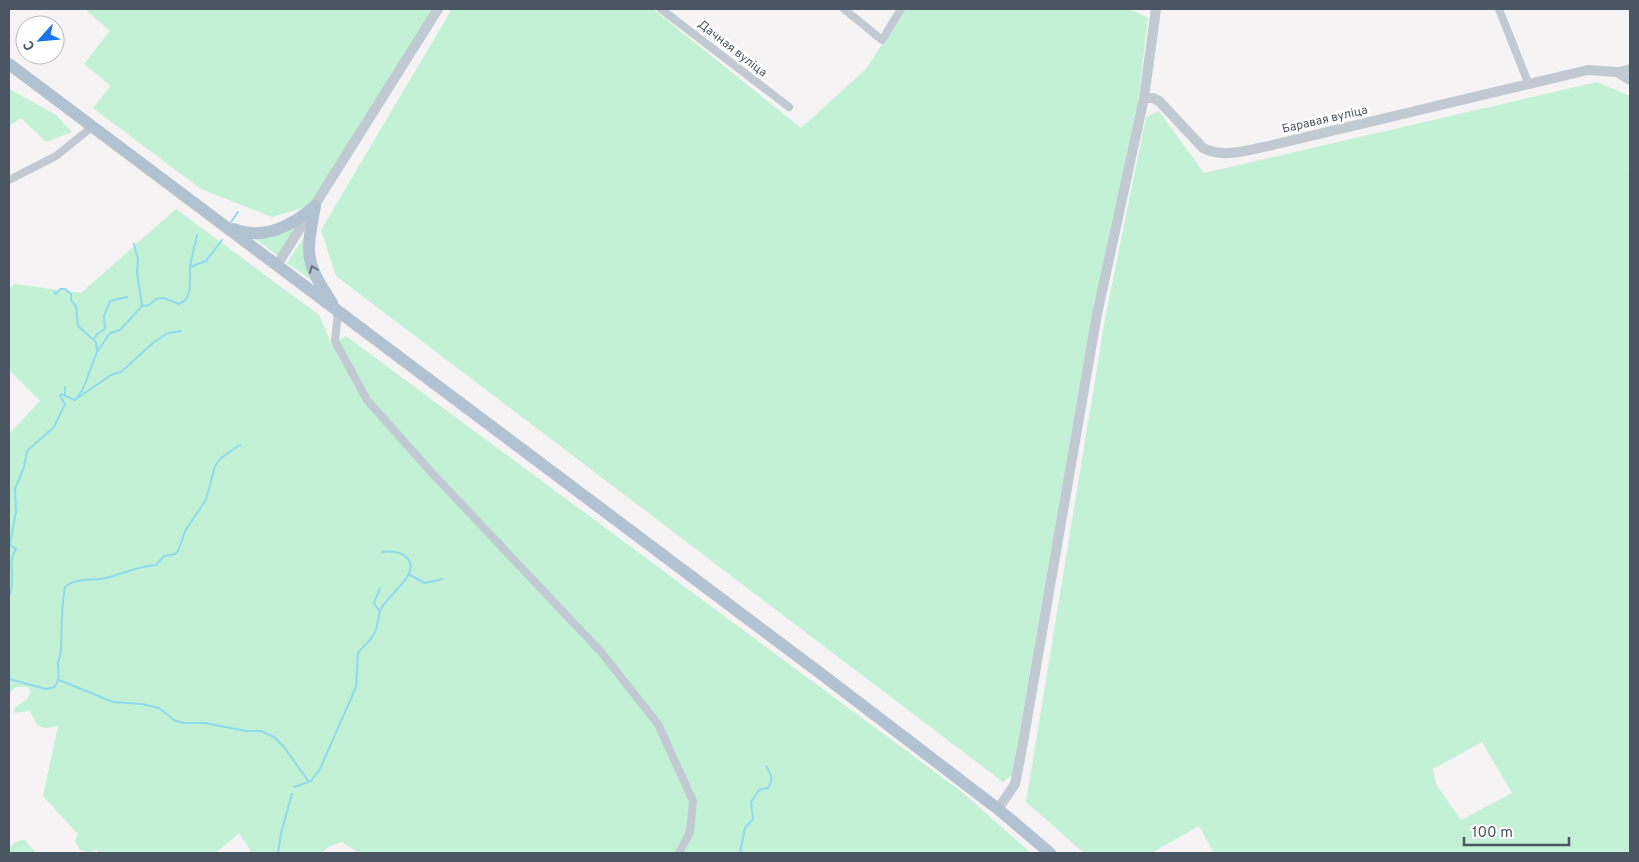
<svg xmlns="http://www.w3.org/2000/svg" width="1639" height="862" font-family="Overpass,sans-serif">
  <rect width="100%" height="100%" fill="#f5f3f3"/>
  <path fill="#c3f1d5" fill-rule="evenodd" d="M85 9H434L309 206 272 217 201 189 93 108 111 86 84 64 110 31Z
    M452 9H653L801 128 866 69 905 9H1130L1148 18 1138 102 1093 309 1012 775 1003 782 336 276 321 230Z
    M1597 82 1630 96V168L1628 170 1630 173V853H1214L1199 826 1151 853H1084L1026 802 1105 319 1146 117 1159 111 1204 173ZM1482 742 1512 793 1461 820 1436 784 1433 769Z
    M9 89 56 115 72 132 46 142 21 118 9 126Z
    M176 209 319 315 332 345 346 336 962 792 1031 853H359L342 842 328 847 322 853H252L239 833 216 853H100L96 850 90 853 80 850 75 841 78 834 43 796 58 726C37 731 37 726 30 711L14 713 15 707 27 699 31 692 28 687H16L9 693V434L40 401 9 370V288L15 284 81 293Z
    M296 226 278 256 254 238Z
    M304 237 311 278V280L287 263Z
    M25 840 36 853H9V847L18 841Z"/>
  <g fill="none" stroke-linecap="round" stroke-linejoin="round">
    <path stroke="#90daee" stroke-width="2" d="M231 222 238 212
      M134 244 138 259 137 273 142 305
      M190 266 197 235
      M54 292 56 294 60 289H65L71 294V300L76 306 78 326 96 342 97 351
      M94 339 97 334 105 329 104 316 110 301 127 297
      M65 387V394
      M76 399 111 375 121 372 153 343 168 333 181 331
      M410 575 425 583 443 579
      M380 588 374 603 380 612
      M9 596C17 581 6 563 16 549L10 545 16 511 15 489 24 467 27 451 54 427 65 404 60 396 61 394 75 400 83 389 97 352 110 333 120 330 142 306 149 305 156 299 164 298 179 304C194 299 189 279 190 267L206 261 222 240
      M9 679 46 689 54 687C61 679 58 674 58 665 58 660 61 655 61 649 62 629 61 607 65 587 76 577 94 581 106 578 123 574 138 566 156 565L164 556 175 554 178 551 186 529 206 500 215 466 221 458 240 445
      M59 680 113 702 142 704 159 708 174 720 183 723H205L246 731H261L274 737 284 747 309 782
      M294 787 311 781 320 769 356 687 358 653C363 646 371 641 375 632 378 625 378 616 381 609 387 595 422 574 407 558 401 551 391 551 382 552
      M278 853 281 833 292 794
      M740 853 745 828 753 819 751 802 759 790 768 788C774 780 771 773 766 766"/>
    <path stroke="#c1cad2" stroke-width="8" d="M661 9 789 107
      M844 9 882 40 901 9
      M1499 9 1529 85
      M1617 72 1630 68
      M9 180 56 156 92 127
      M338 311 335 341 367 400 432 473 601 652 658 724 693 801 690 832 679 853"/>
    <path stroke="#c1cad2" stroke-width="10" d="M1144 98H1153L1159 101 1203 148C1223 158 1243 151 1264 147L1588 70 1617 72 1630 80
      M277 265 438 9
      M998 809 1015 784 1022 748 1097 314 1144 98 1156 9"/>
    <path stroke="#b3c2d1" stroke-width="12" d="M9 64 824 676 998 809 1050 853
      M315 206C306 255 304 260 332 303
      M234 229C264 241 293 225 315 206"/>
  </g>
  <defs><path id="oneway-chevron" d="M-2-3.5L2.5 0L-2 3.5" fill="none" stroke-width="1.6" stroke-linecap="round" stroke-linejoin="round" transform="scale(1.25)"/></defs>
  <use stroke="#64717d" href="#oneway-chevron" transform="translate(313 269) rotate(-111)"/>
  <g text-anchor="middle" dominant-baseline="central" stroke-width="5" stroke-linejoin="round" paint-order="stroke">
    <g font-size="12" fill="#4a5661" stroke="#fff">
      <text transform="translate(732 49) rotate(38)">Дачная вуліца</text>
      <text transform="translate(1325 120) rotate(-13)">Баравая вуліца</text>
    </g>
  </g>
  <rect width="1639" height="862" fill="none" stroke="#4a5661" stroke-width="20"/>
  <g transform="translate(40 40) rotate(243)"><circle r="24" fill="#ffffff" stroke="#b7bbc0"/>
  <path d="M0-4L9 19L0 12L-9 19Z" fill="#1a73e8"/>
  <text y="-8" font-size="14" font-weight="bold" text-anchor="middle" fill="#4a5661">С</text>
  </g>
  <path d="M1464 837v8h105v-8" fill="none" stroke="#4a5661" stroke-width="2.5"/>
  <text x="1472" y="837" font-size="15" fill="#4a5661" stroke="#ffffff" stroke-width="4" paint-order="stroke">100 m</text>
</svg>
